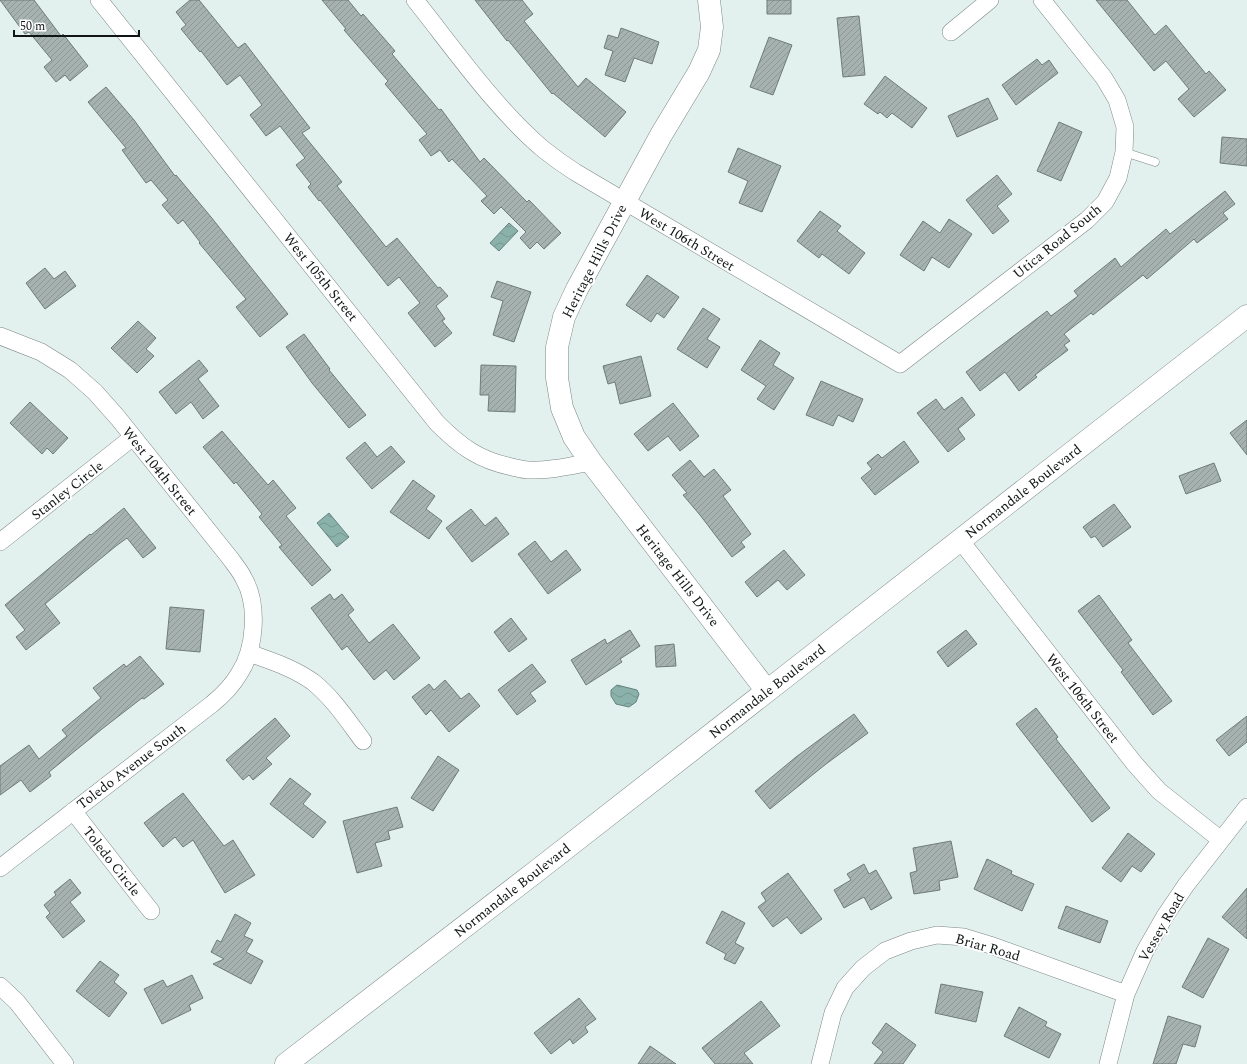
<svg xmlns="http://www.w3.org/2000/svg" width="1247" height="1064" font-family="Spectral,serif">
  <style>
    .water { fill: url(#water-waves); stroke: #66827e }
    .building { fill: url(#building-hatch); stroke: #6f7b79 }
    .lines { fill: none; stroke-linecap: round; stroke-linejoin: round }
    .lane-casing { stroke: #7c8886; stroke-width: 9 }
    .street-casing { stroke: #7c8886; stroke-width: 18 }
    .secondary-casing { stroke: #7c8886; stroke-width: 23 }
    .lane { stroke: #fff; stroke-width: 8 }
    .street { stroke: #fff; stroke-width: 17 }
    .secondary { stroke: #fff; stroke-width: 22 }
    .labels { text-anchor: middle; stroke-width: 4; stroke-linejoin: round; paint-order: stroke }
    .street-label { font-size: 14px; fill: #101414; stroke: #fff }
  </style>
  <defs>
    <pattern id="water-waves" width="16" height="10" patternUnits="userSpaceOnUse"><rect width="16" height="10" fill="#8bb1ab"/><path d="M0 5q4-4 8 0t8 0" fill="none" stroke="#779792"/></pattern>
    <pattern id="building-hatch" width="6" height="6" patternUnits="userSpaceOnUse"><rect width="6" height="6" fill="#a5b2b0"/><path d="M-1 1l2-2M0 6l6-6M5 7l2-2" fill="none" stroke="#8d9896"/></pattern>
  </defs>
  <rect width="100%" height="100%" fill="#e2f0ee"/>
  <path class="water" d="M 509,223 L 518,231 L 499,251 L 490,243 Z
    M 329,513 L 349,537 L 337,547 L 317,523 Z
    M 617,685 L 637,690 L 639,694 L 636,702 L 629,707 L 616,704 L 611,696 L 611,690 Z"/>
  <path class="building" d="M 0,0 L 34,0 L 61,36 L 63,34 L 88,66 L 70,81 L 65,75 L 56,82 L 44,67 L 52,60 L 29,32 L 25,34 Z
    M 190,0 L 199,0 L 238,48 L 245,43 L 310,128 L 302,133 L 342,182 L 337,186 L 386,247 L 397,238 L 438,288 L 440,287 L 448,296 L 436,306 L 445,319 L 442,321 L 452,333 L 435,347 L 408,313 L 420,303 L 399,277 L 388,286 L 320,200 L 319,201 L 308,187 L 311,184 L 296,165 L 305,158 L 280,126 L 266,136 L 250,115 L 262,105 L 240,75 L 227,85 L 201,51 L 200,52 L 181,29 L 186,25 L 176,12 Z
    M 322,0 L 348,0 L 361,16 L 363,14 L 395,51 L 392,54 L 439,110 L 441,109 L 480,162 L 484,158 L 527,202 L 529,200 L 561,233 L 544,249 L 537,242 L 530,249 L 520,238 L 526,232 L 501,207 L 494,214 L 481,201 L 487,196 L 452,159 L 449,162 L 440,150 L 431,156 L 419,140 L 427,134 L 385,84 L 388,81 L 344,30 L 346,29 Z
    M 475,0 L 522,0 L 533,14 L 524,21 L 578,87 L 586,78 L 626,112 L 605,137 L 553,93 L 552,94 L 508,40 L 507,41 Z
    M 767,0 L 791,0 L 791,14 L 767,14 Z
    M 1096,0 L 1127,0 L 1155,35 L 1166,25 L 1206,74 L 1209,71 L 1226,90 L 1194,117 L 1178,99 L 1189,89 L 1166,61 L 1154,71 Z
    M 859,16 L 865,75 L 843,77 L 837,18 Z
    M 621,28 L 659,42 L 652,64 L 634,58 L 625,82 L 605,75 L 613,51 L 604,48 L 608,35 L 618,38 Z
    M 769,37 L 792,45 L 773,95 L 750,87 Z
    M 1037,59 L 1042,65 L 1049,60 L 1058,73 L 1016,105 L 1002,85 Z
    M 885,76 L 927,108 L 912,128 L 892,113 L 887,118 L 880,112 L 878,114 L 864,104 Z
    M 106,87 L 134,120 L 175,176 L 176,175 L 211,217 L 288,314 L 260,337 L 236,307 L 246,299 L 199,243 L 200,242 L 183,220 L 178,224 L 162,205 L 168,200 L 151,180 L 146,183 L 122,150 L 126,148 L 88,102 Z
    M 988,98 L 998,119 L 957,137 L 948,116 Z
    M 1059,122 L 1082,132 L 1061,181 L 1037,171 Z
    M 1222,137 L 1247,139 L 1247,166 L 1220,163 Z
    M 738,148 L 781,166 L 762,212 L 739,203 L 748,181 L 728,172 Z
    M 997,175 L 1012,194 L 997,206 L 1009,221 L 993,234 L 966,200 Z
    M 1225,191 L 1235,204 L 1223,213 L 1228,219 L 1197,243 L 1194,239 L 1147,279 L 1143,275 L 1093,315 L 1091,313 L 1064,334 L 1070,341 L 1064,345 L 1068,350 L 1035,375 L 1037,377 L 1019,391 L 1005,372 L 980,391 L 966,372 L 1047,311 L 1051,316 L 1078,296 L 1074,291 L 1115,258 L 1121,267 L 1166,229 L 1170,234 Z
    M 820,211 L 841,226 L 837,231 L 865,253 L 849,274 L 822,254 L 819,258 L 797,241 Z
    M 949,219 L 972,234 L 949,268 L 932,257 L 924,271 L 900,255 L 923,221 L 940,233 Z
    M 45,268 L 54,279 L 65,271 L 76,286 L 45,309 L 26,283 Z
    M 647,275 L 679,297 L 664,318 L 657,313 L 651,322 L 626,305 Z
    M 497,281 L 531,292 L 514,342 L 493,335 L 503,301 L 491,297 Z
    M 703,308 L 720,319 L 707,339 L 720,347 L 707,368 L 677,349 Z
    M 138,321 L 156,338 L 146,349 L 154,356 L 137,373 L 111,348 Z
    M 304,334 L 330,369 L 329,370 L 366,415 L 349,428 L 312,383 L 286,347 Z
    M 760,340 L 780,353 L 773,365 L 794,378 L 774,410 L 757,399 L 766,386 L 741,370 Z
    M 641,356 L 651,396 L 620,404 L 615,382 L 608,384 L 603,366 Z
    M 199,360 L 208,371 L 198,379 L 219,406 L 203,419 L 191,402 L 176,414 L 159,392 Z
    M 481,365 L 516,366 L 515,412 L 488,411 L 489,395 L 480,395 Z
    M 821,381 L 863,399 L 853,422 L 838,415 L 833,426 L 806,415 Z
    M 962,397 L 975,415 L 958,429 L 965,439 L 948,452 L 917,413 L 936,399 L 944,410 Z
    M 30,402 L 68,438 L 53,454 L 47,448 L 42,454 L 10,423 Z
    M 673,403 L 699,436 L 680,451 L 668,436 L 648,451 L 634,434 Z
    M 1247,420 L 1247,455 L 1230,433 Z
    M 222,431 L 268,485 L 273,480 L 296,508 L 286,516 L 331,570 L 312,586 L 279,547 L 282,545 L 259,517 L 262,514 L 236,482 L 234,484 L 203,447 Z
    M 904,441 L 919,462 L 875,495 L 861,478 L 872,469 L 867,463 L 878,454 L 882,458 Z
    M 365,442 L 377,457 L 391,446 L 405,462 L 372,489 L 346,458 Z
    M 690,460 L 704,477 L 714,469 L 731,490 L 723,496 L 751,534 L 741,542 L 745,547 L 732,557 L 700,515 L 683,495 L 687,493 L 672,475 Z
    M 1214,463 L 1221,481 L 1186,494 L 1179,476 Z
    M 413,480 L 435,496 L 426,509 L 442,521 L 429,539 L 390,512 Z
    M 1114,504 L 1131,527 L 1103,547 L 1095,536 L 1091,538 L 1083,527 Z
    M 124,508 L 156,548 L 143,558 L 127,538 L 116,546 L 45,604 L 60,623 L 26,650 L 16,637 L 25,630 L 5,605 L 90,534 L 91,535 Z
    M 471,509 L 485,526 L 496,517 L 509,534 L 472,562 L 446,528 Z
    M 535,541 L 551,562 L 566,550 L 581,570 L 548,594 L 518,554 Z
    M 784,550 L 805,575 L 787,590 L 778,580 L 757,597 L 745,582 Z
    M 330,594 L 334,600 L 342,594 L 354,610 L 348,615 L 369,643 L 393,624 L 420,658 L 394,680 L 386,670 L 374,680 L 347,646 L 342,650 L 311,608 Z
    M 1099,595 L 1132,640 L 1128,643 L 1172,701 L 1153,715 L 1121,672 L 1123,670 L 1078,611 Z
    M 170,607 L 204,610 L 200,652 L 166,649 Z
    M 511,618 L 527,639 L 509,652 L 494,632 Z
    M 630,630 L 640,646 L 620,659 L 622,662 L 586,685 L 571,660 L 605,639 L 607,644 Z
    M 966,630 L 977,644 L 948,667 L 937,652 Z
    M 674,644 L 676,666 L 656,667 L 655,646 Z
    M 140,656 L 164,684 L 144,699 L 142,698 L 102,729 L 49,772 L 51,776 L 30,792 L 21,780 L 0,795 L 0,766 L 29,745 L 39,759 L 67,736 L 62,730 L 101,698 L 93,688 L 124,664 L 126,667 Z
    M 532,664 L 546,682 L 530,693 L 536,701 L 517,715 L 498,690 Z
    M 445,680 L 461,699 L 469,693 L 480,706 L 449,732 L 431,710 L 426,715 L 412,697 L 429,684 L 434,690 Z
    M 1036,708 L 1058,737 L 1056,739 L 1110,808 L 1092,822 L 1016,724 Z
    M 854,714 L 868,733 L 826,764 L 770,809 L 755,791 L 796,757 Z
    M 1247,716 L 1247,742 L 1229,756 L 1216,740 Z
    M 275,718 L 290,736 L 266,758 L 272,764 L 253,780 L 249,775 L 243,780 L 226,760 Z
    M 438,756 L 459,770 L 433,811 L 411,798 Z
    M 290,778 L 311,794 L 303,804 L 326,822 L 313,838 L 270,804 Z
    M 183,793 L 224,846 L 233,840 L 255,875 L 225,893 L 193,840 L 183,847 L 175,837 L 163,847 L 144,823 Z
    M 397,807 L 403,827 L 388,831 L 390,839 L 375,843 L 382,866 L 357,873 L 343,821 Z
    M 1128,833 L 1155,854 L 1141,872 L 1132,866 L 1121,882 L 1102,868 Z
    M 951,841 L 958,877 L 939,881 L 940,890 L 914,894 L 910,873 L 917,871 L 913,848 Z
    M 987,859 L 1012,871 L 1011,874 L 1034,884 L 1022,911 L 974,889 Z
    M 864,864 L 869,874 L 876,870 L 892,898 L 871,910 L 864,897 L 844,908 L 834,890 L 851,880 L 847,874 Z
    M 788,873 L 822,919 L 801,934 L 787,917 L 773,927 L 758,907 L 766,901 L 761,893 Z
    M 70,879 L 81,893 L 70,902 L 85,921 L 63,938 L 46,917 L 50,913 L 44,905 L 56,895 L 54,892 Z
    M 1247,888 L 1247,939 L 1222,917 Z
    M 1066,906 L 1108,921 L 1100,943 L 1058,928 Z
    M 722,911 L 745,923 L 735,943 L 744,948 L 735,964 L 724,959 L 726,954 L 706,943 Z
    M 235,914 L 251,923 L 244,936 L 253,940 L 246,952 L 263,961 L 251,984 L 213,964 L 224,959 L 211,952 L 217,940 L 221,942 Z
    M 1208,938 L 1229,949 L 1203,998 L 1182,987 Z
    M 100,961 L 119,975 L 114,982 L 127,993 L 109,1017 L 76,991 Z
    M 192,975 L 203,998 L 189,1005 L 191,1010 L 162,1024 L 144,989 L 163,980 L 167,987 Z
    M 941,984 L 983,992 L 976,1022 L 935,1013 Z
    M 579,998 L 596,1019 L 585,1027 L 588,1032 L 573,1044 L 570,1039 L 551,1054 L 534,1033 Z
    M 761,1001 L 780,1026 L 744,1053 L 753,1064 L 715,1064 L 702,1048 Z
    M 1019,1007 L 1047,1022 L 1045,1026 L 1061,1034 L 1049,1058 L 1004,1036 Z
    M 1168,1016 L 1201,1026 L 1195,1047 L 1183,1044 L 1176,1064 L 1153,1064 Z
    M 886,1023 L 916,1045 L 903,1064 L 874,1064 L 883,1052 L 872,1043 Z
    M 650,1046 L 676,1064 L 638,1064 Z"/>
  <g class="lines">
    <g class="lane-casing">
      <path id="lane" d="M 1124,152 L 1155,162"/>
    </g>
    <g class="street-casing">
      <path id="street" d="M 99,0 L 437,423 C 461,447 479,460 512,467 C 517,468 523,470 528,470 C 549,471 570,466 591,462
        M 415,0 C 454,49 495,108 543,149 C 553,157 564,165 575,172 L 900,364 L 1087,220 L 1105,202 L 1118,178 L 1124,152 L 1125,127 L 1117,100 L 1104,78 L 1042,0
        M 951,32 L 990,0
        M 0,336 L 41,352 L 70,370 L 95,392 L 118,418 L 230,558 C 235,565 241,572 244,579 C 259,605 255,650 239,674 C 232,686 223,695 212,704 L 0,868
        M 960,540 L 1134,763 L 1159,791 L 1221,840
        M 0,542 L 133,437
        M 249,653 C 271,661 294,668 313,682 C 333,698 348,721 363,741
        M 73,811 L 151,911
        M 0,986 L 17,1002 L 65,1064
        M 820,1064 L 833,1013 L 845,988 L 863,968 L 885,951 L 911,941 L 937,935 L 964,937 L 990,945 L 1126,994
        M 1108,1064 L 1126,994 L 1145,951 L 1165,916 L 1186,885 L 1247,807"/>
    </g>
    <g class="secondary-casing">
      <path id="secondary" d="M 709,0 L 712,27 L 709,50 L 699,72 L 661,135 L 577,289 L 564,317 L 557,347 L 557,378 L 562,408 L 574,437 L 591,462 L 767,691
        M 286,1064 L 538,870 L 1247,316"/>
    </g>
    <use href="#lane" class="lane"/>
    <use href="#street" class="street"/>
    <use href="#secondary" class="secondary"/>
  </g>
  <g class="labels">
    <g class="street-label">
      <text transform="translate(687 239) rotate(31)" y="5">West 106th Street</text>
      <text transform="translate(1057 241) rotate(-39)" y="5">Utica Road South</text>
      <text transform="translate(594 261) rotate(-63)" y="5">Heritage Hills Drive</text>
      <text transform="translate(321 277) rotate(51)" y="5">West 105th Street</text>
      <text transform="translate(160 471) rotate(51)" y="5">West 104th Street</text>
      <text transform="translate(67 490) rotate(-38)" y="5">Stanley Circle</text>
      <text transform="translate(1023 491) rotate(-38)" y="5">Normandale Boulevard</text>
      <text transform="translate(678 575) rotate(52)" y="5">Heritage Hills Drive</text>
      <text transform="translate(767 691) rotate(-38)" y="5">Normandale Boulevard</text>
      <text transform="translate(1083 698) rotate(52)" y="5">West 106th Street</text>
      <text transform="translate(131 766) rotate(-37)" y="5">Toledo Avenue South</text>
      <text transform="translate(112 861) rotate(52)" y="5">Toledo Circle</text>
      <text transform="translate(512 890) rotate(-38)" y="5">Normandale Boulevard</text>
      <text transform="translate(1161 927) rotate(-60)" y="5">Vessey Road</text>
      <text transform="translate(988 947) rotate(16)" y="5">Briar Road</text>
    </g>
  </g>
  <path d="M14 30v6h125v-6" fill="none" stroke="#101414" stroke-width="2"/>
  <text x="20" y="30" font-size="12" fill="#101414" stroke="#ffffff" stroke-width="3" paint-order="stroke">50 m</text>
</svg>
